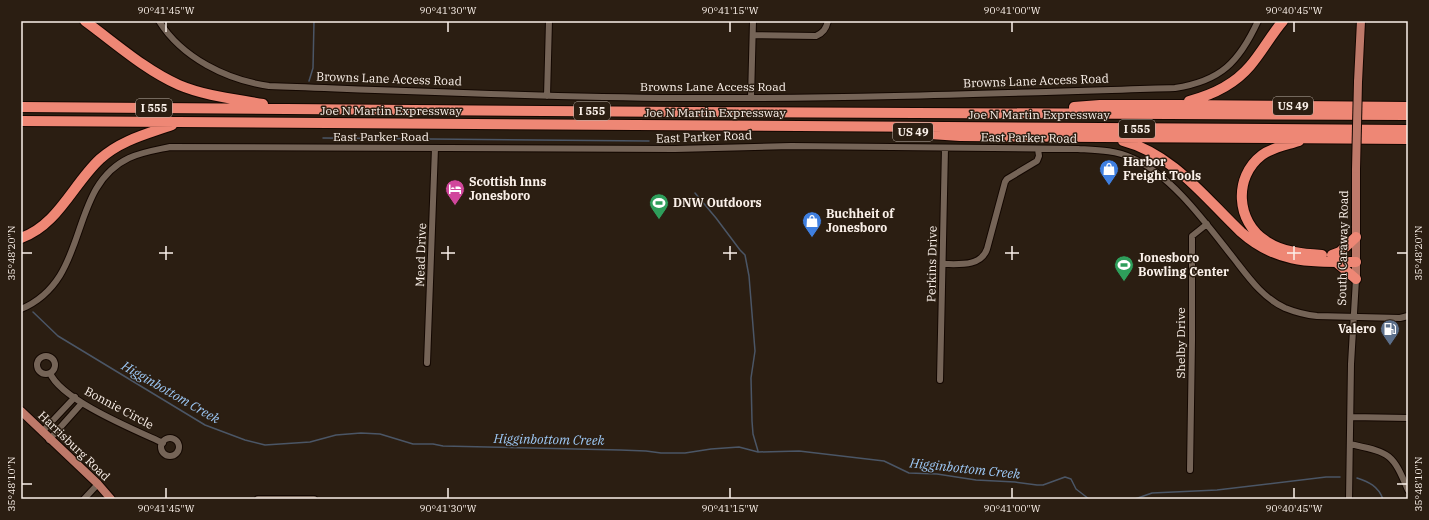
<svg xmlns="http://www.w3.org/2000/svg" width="1429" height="520" font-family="'IBM Plex Serif',serif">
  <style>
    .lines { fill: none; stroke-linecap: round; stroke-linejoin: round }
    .stream { stroke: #4b5666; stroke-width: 1.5 }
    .minor-casing { stroke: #130701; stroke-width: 8 }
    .major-casing { stroke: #130701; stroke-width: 10 }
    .highway-casing { stroke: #130701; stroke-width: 12 }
    .minor { stroke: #756457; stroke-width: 6 }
    .major { stroke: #be7969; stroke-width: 8 }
    .highway { stroke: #ee8775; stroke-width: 10 }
    .major-bridge-casing { stroke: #130701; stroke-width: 10; stroke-linecap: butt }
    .major-bridge { stroke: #be7969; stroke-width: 8 }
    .ticks { fill: none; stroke: #fbf1ea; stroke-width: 1.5 }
    .labels { text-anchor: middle; stroke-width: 3; stroke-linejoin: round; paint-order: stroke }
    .shield { fill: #2b1e12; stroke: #bdb2a9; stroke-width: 1 }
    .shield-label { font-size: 11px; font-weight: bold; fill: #fbf1ea }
    .street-label { font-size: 12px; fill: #fbf1ea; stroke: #2b1e12 }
    .poi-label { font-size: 12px; font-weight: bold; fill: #fbf1ea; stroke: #2b1e12; text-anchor: start }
    .water-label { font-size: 13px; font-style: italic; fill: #9ecaf8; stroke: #2b1e12 }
    .neatline { fill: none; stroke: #fbf1ea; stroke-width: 1.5 }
    .ticks-label { font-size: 10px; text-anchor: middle; fill: #fbf1ea }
  </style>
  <rect width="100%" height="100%" fill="#2b1e12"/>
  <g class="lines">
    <path class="stream" d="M 309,81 L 313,68 L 314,21
      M 323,138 L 649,141
      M 695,193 L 716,218 L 740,250 L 745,255 L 749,276 L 755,351 L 751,378 L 752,421 L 753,434 L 758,451
      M 33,312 L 58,336 L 205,425 L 245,440 L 265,445 L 310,442 L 336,435 L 361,433 L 380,434 L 413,444 L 433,444 L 443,446 L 620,450 L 646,451 L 661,453 L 685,453 L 711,449 L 739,447 L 758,452 L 799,451 L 884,461 L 909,473 L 937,474 L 976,480 L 1015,482 L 1037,485 L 1043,485 L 1065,477 L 1071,479 L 1076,489 L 1089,499
      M 1357,478 C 1369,482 1378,486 1383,499
      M 1135,499 L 1152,493 L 1217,490 L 1326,477 L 1340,477"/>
    <g class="minor-casing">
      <path id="minor" d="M 159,21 C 182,58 227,80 269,86 C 405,91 542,97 678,98 C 844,99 1009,93 1175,88 C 1221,81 1239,62 1258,21
        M 753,35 L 816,36 C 823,33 826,29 828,21
        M 547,96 L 549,21
        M 751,98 L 753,21
        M 943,264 C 958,264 981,267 987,249 L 1005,182 L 1007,179 L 1037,161 L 1039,156 L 1038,149
        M 21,309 C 92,279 66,188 129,158 C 142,152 156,150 170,147 L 675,149 L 791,146 L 1078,149 C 1096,150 1115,150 1132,158 C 1172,175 1208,226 1235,260 C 1249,278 1263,298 1285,308 C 1295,312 1306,315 1317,316 L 1400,318 L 1408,316
        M37 365a9 9 0 1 1 18 0a9 9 0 1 1-18 0Z
        M 427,363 L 435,148
        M 50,373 C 61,400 135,430 163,443
        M 940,380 L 945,148
        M 1351,417 L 1408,418
        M 42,432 L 75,397
        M161 447a9 9 0 1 1 18 0a9 9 0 1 1-18 0Z
        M 49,440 L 82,403
        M 1350,444 C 1390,453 1392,452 1408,490
        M 1190,470 L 1192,340 L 1192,236 L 1207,224
        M 84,499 L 98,484
        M 258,499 L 314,499
        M 1349,499 L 1351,364 L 1356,279"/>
    </g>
    <g class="major-casing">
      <path id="major" d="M 1358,82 L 1361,21
        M 1356,279 L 1356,169
        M 21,411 L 98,484 L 111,499"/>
    </g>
    <g class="highway-casing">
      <path id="highway" d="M 85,21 C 115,43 145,70 179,85 C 205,96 235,99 263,104
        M 1189,101 C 1212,95 1234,85 1250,66 C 1262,52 1271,35 1283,21
        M 21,107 L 687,112 L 1408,115
        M 1074,107 L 1100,105 L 1178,105 L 1408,107
        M 21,121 L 1408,130
        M 916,133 L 960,136 L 1408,139
        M 1123,141 C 1173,154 1205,198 1241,232 C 1277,264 1311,262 1356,262
        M 1299,141 C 1287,145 1273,147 1262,155 C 1233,177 1236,222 1266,241 C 1282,252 1303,254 1322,255
        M 21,238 C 58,225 73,184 100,159 C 121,140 147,134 172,125
        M 1332,255 L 1340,252 L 1356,237
        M 1336,262 L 1356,279"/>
    </g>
    <use href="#minor" class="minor"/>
    <use href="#major" class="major"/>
    <use href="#highway" class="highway"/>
    <g class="major-bridge-casing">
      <path id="major-bridge" d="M 1356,169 L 1358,82"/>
    </g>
    <use href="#major-bridge" class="major-bridge"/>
  </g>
  <path class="ticks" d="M 166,22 L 166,32M 448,22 L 448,32M 730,22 L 730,32M 1012,22 L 1012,32M 1294,22 L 1294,32M 166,246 L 166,260M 448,246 L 448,260M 730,246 L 730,260M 1012,246 L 1012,260M 1294,246 L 1294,260M 22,253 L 32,253M 159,253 L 173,253M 441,253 L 455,253M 723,253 L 737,253M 1005,253 L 1019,253M 1287,253 L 1301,253M 1397,253 L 1407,253M 22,484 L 32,484M 1397,484 L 1407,484M 166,488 L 166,498M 448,488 L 448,498M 730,488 L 730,498M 1012,488 L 1012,498M 1294,488 L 1294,498"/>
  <defs>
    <g id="shop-pin" transform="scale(1)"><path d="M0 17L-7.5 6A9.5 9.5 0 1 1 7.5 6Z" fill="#3f7fe0" stroke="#2b1e12"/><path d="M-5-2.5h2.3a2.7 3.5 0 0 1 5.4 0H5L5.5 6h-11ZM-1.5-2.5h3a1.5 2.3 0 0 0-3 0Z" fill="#fff"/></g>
    <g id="hotel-pin" transform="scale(1)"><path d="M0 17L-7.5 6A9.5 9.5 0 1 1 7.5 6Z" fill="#d1479c" stroke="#2b1e12"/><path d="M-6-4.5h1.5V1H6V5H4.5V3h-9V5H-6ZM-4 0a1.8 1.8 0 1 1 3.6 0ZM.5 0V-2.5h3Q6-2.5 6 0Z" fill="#fff"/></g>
    <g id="stadium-pin" transform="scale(1)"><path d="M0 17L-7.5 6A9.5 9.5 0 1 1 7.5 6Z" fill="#2e9e5b" stroke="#2b1e12"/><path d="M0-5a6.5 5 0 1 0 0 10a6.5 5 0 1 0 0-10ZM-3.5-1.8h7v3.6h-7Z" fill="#fff"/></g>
    <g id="fuel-pin" transform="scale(1)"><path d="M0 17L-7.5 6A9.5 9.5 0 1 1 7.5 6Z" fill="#5c6f8a" stroke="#2b1e12"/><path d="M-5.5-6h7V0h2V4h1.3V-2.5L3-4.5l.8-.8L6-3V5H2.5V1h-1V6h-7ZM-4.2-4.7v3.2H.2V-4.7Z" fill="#fff"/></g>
  </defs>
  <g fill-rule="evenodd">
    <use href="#shop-pin" x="1109" y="169"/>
    <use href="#hotel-pin" x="455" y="189"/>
    <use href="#stadium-pin" x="659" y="203"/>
    <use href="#shop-pin" x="812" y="221"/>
    <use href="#stadium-pin" x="1124" y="265"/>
    <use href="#fuel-pin" x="1390" y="329"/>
  </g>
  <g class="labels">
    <g class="shield">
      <rect x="1273" y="97" width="40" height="18" rx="3"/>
      <rect x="136" y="99" width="36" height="18" rx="3"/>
      <rect x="574" y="102" width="36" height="18" rx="3"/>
      <rect x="1119" y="120" width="36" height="18" rx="3"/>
      <rect x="893" y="123" width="40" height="18" rx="3"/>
    </g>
    <g class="shield-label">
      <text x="1293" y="110">US 49</text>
      <text x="154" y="112">I 555</text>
      <text x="592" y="115">I 555</text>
      <text x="1137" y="133">I 555</text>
      <text x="913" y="136">US 49</text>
    </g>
    <g class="street-label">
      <text transform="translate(389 79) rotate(2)" y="4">Browns Lane Access Road</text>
      <text transform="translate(1036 81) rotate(-2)" y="4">Browns Lane Access Road</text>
      <text x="713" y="91">Browns Lane Access Road</text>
      <text x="391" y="115">Joe N Martin Expressway</text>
      <text x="715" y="117">Joe N Martin Expressway</text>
      <text x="1039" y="119">Joe N Martin Expressway</text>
      <text x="381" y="141">East Parker Road</text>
      <text transform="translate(704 137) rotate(-2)" y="4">East Parker Road</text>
      <text transform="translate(1029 138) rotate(1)" y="4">East Parker Road</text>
      <text transform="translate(1343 248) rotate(-89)" y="4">South Caraway Road</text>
      <text transform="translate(421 255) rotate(-88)" y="4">Mead Drive</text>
      <text transform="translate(932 264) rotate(-89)" y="4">Perkins Drive</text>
      <text transform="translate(1181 343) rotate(-90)" y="4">Shelby Drive</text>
      <text transform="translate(119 408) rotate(28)" y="4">Bonnie Circle</text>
      <text transform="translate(74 446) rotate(44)" y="4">Harrisburg Road</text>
    </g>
    <g class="poi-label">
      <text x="1123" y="166">Harbor<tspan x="1123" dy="14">Freight Tools</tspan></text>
      <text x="469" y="186">Scottish Inns<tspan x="469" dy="14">Jonesboro</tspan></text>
      <text x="673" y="207">DNW Outdoors</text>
      <text x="826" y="218">Buchheit of<tspan x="826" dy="14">Jonesboro</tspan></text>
      <text x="1138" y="262">Jonesboro<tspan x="1138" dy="14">Bowling Center</tspan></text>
      <text x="1376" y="333" text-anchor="end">Valero</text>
    </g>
    <g class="water-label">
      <text transform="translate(171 392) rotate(30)" y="5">Higginbottom Creek</text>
      <text transform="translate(549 439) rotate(1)" y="5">Higginbottom Creek</text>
      <text transform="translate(965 468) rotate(6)" y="5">Higginbottom Creek</text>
    </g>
  </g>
  <rect width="1429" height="520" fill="none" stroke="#2b1e12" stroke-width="44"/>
  <rect x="22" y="22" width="1385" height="476" class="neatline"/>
  <g class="ticks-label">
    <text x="166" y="14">90°41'45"W</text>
    <text x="448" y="14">90°41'30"W</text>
    <text x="730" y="14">90°41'15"W</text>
    <text x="1012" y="14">90°41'00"W</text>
    <text x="1294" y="14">90°40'45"W</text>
    <text transform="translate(11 253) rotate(-90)" y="4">35°48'20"N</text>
    <text transform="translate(1418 253) rotate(-90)" y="4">35°48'20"N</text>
    <text transform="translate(11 484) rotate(-90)" y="4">35°48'10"N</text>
    <text transform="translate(1418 484) rotate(-90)" y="4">35°48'10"N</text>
    <text x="166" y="512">90°41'45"W</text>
    <text x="448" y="512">90°41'30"W</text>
    <text x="730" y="512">90°41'15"W</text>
    <text x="1012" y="512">90°41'00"W</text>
    <text x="1294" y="512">90°40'45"W</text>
  </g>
</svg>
